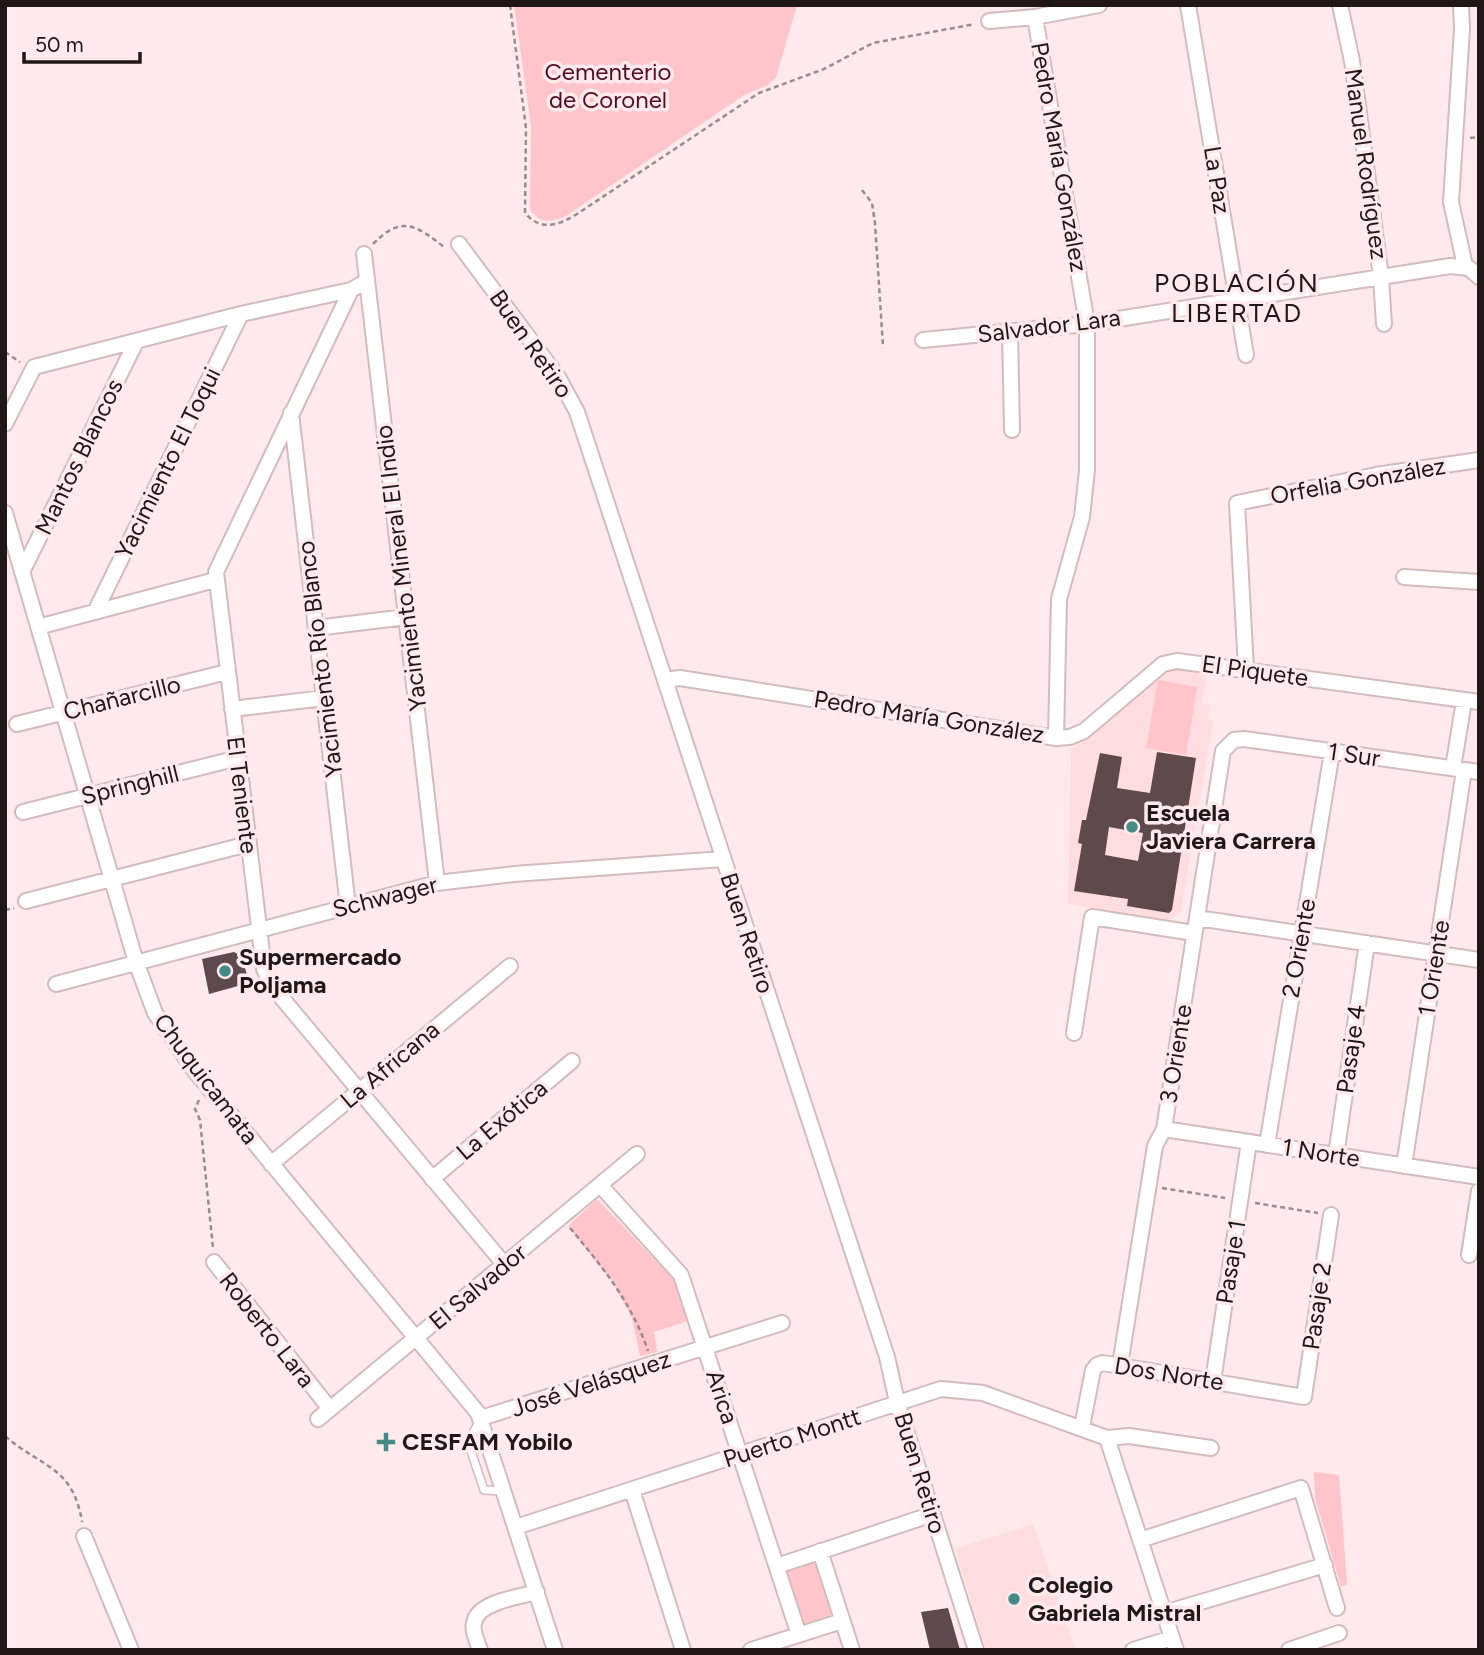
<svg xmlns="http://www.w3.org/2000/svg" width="1484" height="1655" font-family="Figtree,sans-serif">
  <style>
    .built { fill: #fedcdf }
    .green { fill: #ffc5cb }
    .building { fill: #5e4a4c; fill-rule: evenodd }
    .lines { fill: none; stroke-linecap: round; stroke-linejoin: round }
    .service-casing { stroke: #d3bcbe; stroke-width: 10 }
    .minor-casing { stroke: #d3bcbe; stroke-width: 18 }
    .path { stroke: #9a8b8d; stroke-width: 2.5; stroke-dasharray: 5 3.5; stroke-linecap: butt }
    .service { stroke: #fff; stroke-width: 7 }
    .minor { stroke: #fff; stroke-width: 14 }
    .poi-dot { fill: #448b88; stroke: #feeaec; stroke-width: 2.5 }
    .labels { text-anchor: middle; stroke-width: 7; stroke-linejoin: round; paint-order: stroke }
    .park-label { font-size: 24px; fill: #560b20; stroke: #feeaec }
    .street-label { font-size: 24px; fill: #1f1718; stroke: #feeaec }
    .poi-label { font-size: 24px; font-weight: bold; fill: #1f1718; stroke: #feeaec; text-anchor: start }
    .neighbourhood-label { font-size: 26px; letter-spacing: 2px; fill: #1f1718; stroke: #feeaec }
  </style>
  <rect width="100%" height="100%" fill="#feeaec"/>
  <path class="built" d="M 1171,667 L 1208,670 L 1201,704 L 1210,705 L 1208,719 L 1213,721 L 1181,911 L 1169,920 L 1068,904 L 1071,750 L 1163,670 Z
    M 1033,1524 L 1075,1650 L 986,1650 L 955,1549 Z"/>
  <path class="green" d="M 514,5 L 797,5 L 776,77 L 768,85 L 744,95 L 566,216 C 550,222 542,225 530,210 L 531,126 Z
    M 1158,680 L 1197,687 L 1186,755 L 1146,748 Z
    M 597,1199 L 676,1282 L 688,1321 L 654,1332 L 657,1352 L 640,1356 L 632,1318 L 613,1283 L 568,1226 Z
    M 1314,1472 L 1339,1475 L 1347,1584 L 1341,1587 L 1315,1498 Z
    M 819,1560 L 836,1615 L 834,1619 L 804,1629 L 783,1572 L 785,1567 Z"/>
  <path class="building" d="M 1157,752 L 1196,758 L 1172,910 L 1169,913 L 1127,906 L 1128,899 L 1074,891 L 1082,844 L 1078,843 L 1082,820 L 1086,820 L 1100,753 L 1122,757 L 1117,788 L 1150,793 ZM 1109,827 L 1143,833 L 1138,861 L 1105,855 Z
    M 234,952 L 242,956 L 249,983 L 209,994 L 202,959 Z
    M 948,1608 L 960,1650 L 930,1650 L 921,1612 Z"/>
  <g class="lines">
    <g class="service-casing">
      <path id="service" d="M 479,1422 L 468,1442 L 484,1490 L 503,1491"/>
    </g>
    <g class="minor-casing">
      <path id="minor" d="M 1188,5 L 1246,355
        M 1340,5 L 1352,61 L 1381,277 L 1384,324
        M 1461,5 L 1462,29 L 1451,202 L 1465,266
        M 1035,17 L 1087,324 L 1087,470 L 1082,517 L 1059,599 L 1056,738
        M 989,21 L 1035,17 L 1099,5
        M 459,244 L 558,377 L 577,412 L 887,1357 L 897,1402 L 976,1650
        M 364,254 L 437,883
        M 367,281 L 351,290 L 216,572 L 264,969 L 271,985 L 504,1264
        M 1010,331 L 1012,430
        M 923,340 L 1087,324 L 1450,266 L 1469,268 L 1479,277
        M 291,413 L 348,907
        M 5,424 L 34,367 L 241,314 L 351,290
        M 5,513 L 136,962 L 155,1013 L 194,1070 L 478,1413 L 555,1650
        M 22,572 L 136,342
        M 1404,577 L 1479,582
        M 95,612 L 241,314
        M 38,627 L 215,580
        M 316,628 L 406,617
        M 1246,669 L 1237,503 L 1376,475 L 1479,460
        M 666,680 L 680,678 L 1056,738 L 1070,737 L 1084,731 L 1163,664 L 1177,661 L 1479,702
        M 232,709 L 324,698
        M 17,724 L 227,672
        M 1453,768 L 1464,701
        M 23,812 L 238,758
        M 26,901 L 248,844
        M 1197,918 L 1479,960
        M 56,984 L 437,883 L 514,874 L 723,859
        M 1074,1033 L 1092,917 L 1194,933
        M 1164,1129 L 1479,1177
        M 1267,1145 L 1332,752
        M 1336,1155 L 1367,943
        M 271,1164 L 510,966
        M 1404,1166 L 1464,770
        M 432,1179 L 572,1061
        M 600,1185 L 681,1275 L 799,1635
        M 1469,1255 L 1479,1191
        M 214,1262 L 330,1409
        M 1120,1365 L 1155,1146 L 1164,1129 L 1223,751 L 1234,740 L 1244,739 L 1479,772
        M 1213,1381 L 1249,1142
        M 481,1418 L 782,1323
        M 318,1419 L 637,1154
        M 1082,1427 L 1093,1370 L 1097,1365 L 1103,1363 L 1304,1397 L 1331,1215
        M 1107,1438 L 1176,1650
        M 1107,1438 L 1129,1436 L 1211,1448
        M 632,1490 L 683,1650
        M 516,1527 L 941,1389 L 983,1393 L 1107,1438
        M 84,1536 L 131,1650
        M 1140,1540 L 1301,1488 L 1337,1608
        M 820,1551 L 852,1650
        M 777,1566 L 933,1514
        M 1164,1613 L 1325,1565
        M 480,1650 C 477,1641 472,1631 474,1623 C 477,1602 519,1597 537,1592
        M 751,1650 L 842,1621
        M 1133,1650 L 1172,1638
        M 1289,1650 L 1339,1633"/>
    </g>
    <path class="path" d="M 510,5 L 526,128 L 525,213 C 541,232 559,225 577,214 L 759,93 L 824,69 L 873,43 L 975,24
      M 1470,138 L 1479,137
      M 862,190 L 872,203 L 875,223 L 883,346
      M 373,244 C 401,215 416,225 444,247
      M 5,352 L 20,362
      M 5,910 L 14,908
      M 199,1100 L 195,1109 L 200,1120 L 213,1248
      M 1162,1188 L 1225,1198
      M 1255,1203 L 1318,1213
      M 570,1228 C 602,1266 632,1303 648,1351
      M 5,1436 C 42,1468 73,1466 82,1522"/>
    <use href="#service" class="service"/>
    <use href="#minor" class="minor"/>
  </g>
  <g class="poi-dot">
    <circle cx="1132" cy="827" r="7"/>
    <circle cx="225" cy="971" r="7"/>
    <path d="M382.5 1431.5h7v7h7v7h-7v7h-7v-7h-7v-7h7z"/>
    <circle cx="1014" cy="1599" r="7"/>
  </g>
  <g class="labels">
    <g class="park-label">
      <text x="608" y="80">Cementerio<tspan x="608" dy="28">de Coronel</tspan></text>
    </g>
    <g class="street-label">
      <text transform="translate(1059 157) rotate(80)" y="8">Pedro María González</text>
      <text transform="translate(1366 164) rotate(82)" y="8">Manuel Rodríguez</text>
      <text transform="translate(1217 180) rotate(81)" y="8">La Paz</text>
      <text transform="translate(1049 326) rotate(-7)" y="8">Salvador Lara</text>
      <text transform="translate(531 344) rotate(55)" y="8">Buen Retiro</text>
      <text transform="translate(79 457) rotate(-64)" y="8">Mantos Blancos</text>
      <text transform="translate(168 463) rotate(-64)" y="8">Yacimiento El Toqui</text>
      <text transform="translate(1358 481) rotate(-10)" y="8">Orfelia González</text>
      <text transform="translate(401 568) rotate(-97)" y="8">Yacimiento Mineral El Indio</text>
      <text transform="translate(320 659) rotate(-97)" y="8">Yacimiento Río Blanco</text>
      <text transform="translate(1255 671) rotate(8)" y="8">El Piquete</text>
      <text transform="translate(122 698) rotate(-14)" y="8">Chañarcillo</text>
      <text transform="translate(929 717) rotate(9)" y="8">Pedro María González</text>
      <text transform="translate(1354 755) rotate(8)" y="8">1 Sur</text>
      <text transform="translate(130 785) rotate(-14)" y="8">Springhill</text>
      <text transform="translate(242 795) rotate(83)" y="8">El Teniente</text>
      <text transform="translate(385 897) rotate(-14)" y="8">Schwager</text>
      <text transform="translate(747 933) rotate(72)" y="8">Buen Retiro</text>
      <text transform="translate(1299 948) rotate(-80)" y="8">2 Oriente</text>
      <text transform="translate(1434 968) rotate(-81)" y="8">1 Oriente</text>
      <text transform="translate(1351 1049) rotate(-82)" y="8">Pasaje 4</text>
      <text transform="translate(1176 1054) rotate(-81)" y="8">3 Oriente</text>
      <text transform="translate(390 1065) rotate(-40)" y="8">La Africana</text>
      <text transform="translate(206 1079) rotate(53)" y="8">Chuquicamata</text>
      <text transform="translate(502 1120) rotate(-40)" y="8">La Exótica</text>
      <text transform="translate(1321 1153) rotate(9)" y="8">1 Norte</text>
      <text transform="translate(1231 1262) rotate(-81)" y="8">Pasaje 1</text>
      <text transform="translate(478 1287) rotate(-40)" y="8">El Salvador</text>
      <text transform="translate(1317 1306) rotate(-82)" y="8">Pasaje 2</text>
      <text transform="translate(267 1330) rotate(52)" y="8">Roberto Lara</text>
      <text transform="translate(1169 1374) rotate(9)" y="8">Dos Norte</text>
      <text transform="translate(591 1384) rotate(-18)" y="8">José Velásquez</text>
      <text transform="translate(722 1397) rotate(72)" y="8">Arica</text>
      <text transform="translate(792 1438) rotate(-18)" y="8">Puerto Montt</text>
      <text transform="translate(920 1473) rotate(73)" y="8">Buen Retiro</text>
    </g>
    <g class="poi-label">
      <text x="1146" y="821">Escuela<tspan x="1146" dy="28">Javiera Carrera</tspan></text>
      <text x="239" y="965">Supermercado<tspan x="239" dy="28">Poljama</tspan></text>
      <text x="402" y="1450">CESFAM Yobilo</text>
      <text x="1028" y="1593">Colegio<tspan x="1028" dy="28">Gabriela Mistral</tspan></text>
    </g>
    <g class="neighbourhood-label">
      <text x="1237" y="292">POBLACIÓN<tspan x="1237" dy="30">LIBERTAD</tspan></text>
    </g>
  </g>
  <rect width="1484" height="1655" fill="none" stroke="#1f1718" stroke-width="14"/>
  <path d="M24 52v10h116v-10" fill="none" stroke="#1f1718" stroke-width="3.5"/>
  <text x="35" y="52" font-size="21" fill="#1f1718" stroke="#feeaec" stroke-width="5" paint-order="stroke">50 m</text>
</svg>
